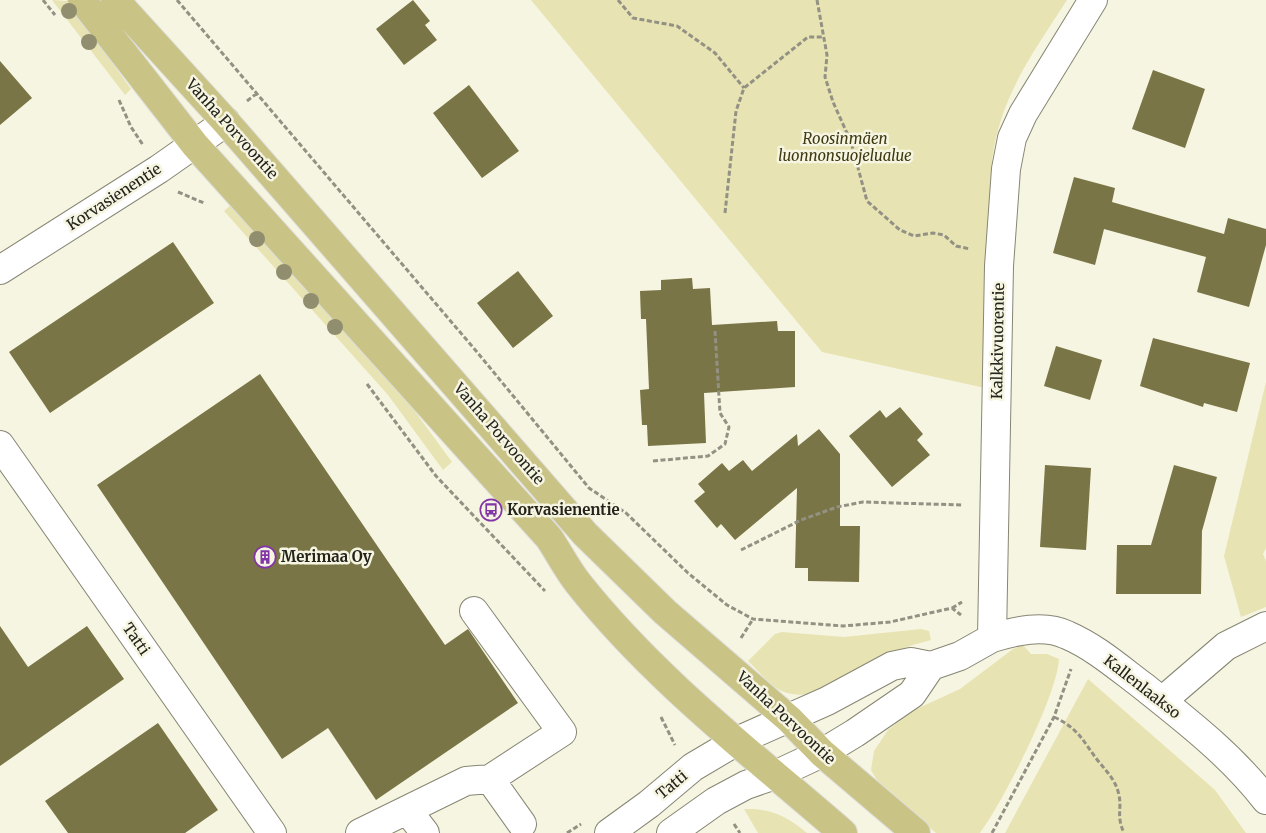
<svg xmlns="http://www.w3.org/2000/svg" width="1266" height="833" font-family="Merriweather,serif">
  <style>
    .green { fill: #e8e3b3 }
    .building { fill: #7a7546 }
    .lines { fill: none; stroke-linecap: round; stroke-linejoin: round }
    .minor-casing { stroke: #878674; stroke-width: 30 }
    .major-casing { stroke: #dcdcdb; stroke-width: 30 }
    .path { stroke: #929183; stroke-width: 3; stroke-dasharray: 5 2.5; stroke-linecap: butt }
    .minor { stroke: #fff; stroke-width: 28 }
    .major { stroke: #cac386; stroke-width: 28 }
    .tree { fill: #918e6f }
    .labels { text-anchor: middle; stroke-width: 5; stroke-linejoin: round; paint-order: stroke }
    .street-label { font-size: 15px; fill: #24231c; stroke: #f6f5e1 }
    .park-label { font-size: 15px; font-style: italic; fill: #3e3911; stroke: #f6f5e1 }
    .poi-label { font-size: 15px; font-weight: bold; fill: #24231c; stroke: #f6f5e1; text-anchor: start }
  </style>
  <rect width="100%" height="100%" fill="#f6f5e1"/>
  <path class="green" d="M 52,0 L 68,1 L 131,89 L 125,95 Z
    M 531,0 L 1067,0 C 1031,56 996,102 991,171 L 985,388 L 822,352 Z
    M 232,204 L 394,383 L 452,462 L 443,470 L 388,395 L 224,211 Z
    M 1266,382 L 1266,548 L 1263,554 L 1266,561 L 1266,607 L 1241,617 L 1224,556 Z
    M 921,629 L 929,631 L 931,640 C 886,651 852,673 811,694 C 776,698 771,683 748,661 L 775,634 L 782,632 L 844,637 Z
    M 1023,645 L 1031,654 L 1047,654 L 1059,659 C 1057,696 1003,802 980,833 L 936,833 L 878,782 L 871,770 L 874,751 L 888,730 L 910,712 L 960,689 L 1013,649 Z
    M 1088,679 L 1215,790 L 1246,833 L 1005,833 Z
    M 744,809 C 770,808 787,816 807,833 L 758,833 Z"/>
  <path class="building" d="M 413,0 L 430,21 L 425,25 L 437,40 L 404,65 L 376,29 Z
    M 0,61 L 32,98 L 0,125 Z
    M 1153,70 L 1205,89 L 1185,148 L 1132,129 Z
    M 469,85 L 519,151 L 482,178 L 433,113 Z
    M 1074,177 L 1115,188 L 1112,202 L 1224,234 L 1228,218 L 1266,229 L 1266,245 L 1249,307 L 1197,292 L 1206,257 L 1104,229 L 1095,265 L 1053,253 Z
    M 173,242 L 214,303 L 50,413 L 9,352 Z
    M 518,271 L 553,316 L 513,348 L 477,303 Z
    M 692,278 L 693,289 L 710,288 L 712,325 L 777,321 L 778,331 L 795,331 L 795,387 L 704,393 L 706,443 L 648,446 L 647,425 L 642,425 L 640,390 L 649,389 L 646,319 L 641,319 L 640,291 L 661,290 L 661,280 Z
    M 1153,338 L 1250,363 L 1237,412 L 1204,403 L 1203,407 L 1140,386 Z
    M 1056,346 L 1102,360 L 1090,400 L 1044,386 Z
    M 260,374 L 445,645 L 468,629 L 518,703 L 376,800 L 328,728 L 282,759 L 97,485 Z
    M 900,407 L 923,434 L 917,440 L 930,455 L 892,487 L 849,436 L 880,410 L 886,418 Z
    M 819,429 L 840,454 L 840,526 L 860,526 L 859,582 L 808,581 L 808,568 L 795,568 L 797,488 L 735,540 L 721,524 L 717,528 L 694,501 L 705,492 L 698,484 L 722,463 L 729,471 L 743,460 L 752,471 L 797,434 L 798,446 Z
    M 1045,465 L 1091,468 L 1086,550 L 1040,547 Z
    M 1174,465 L 1217,477 L 1202,531 L 1201,594 L 1116,594 L 1117,545 L 1151,545 Z
    M 0,626 L 28,667 L 87,626 L 124,679 L 0,766 Z
    M 158,723 L 218,810 L 185,833 L 68,833 L 45,801 Z"/>
  <g class="lines">
    <g class="minor-casing">
      <path id="minor" d="M 0,270 L 159,169 L 226,122
        M 0,445 L 272,833
        M 992,638 C 1015,631 1044,624 1067,635 C 1095,647 1119,668 1143,686 C 1187,721 1232,756 1266,800
        M 1162,701 L 1226,646 L 1266,626
        M 490,779 L 522,824
        M 408,811 L 425,833
        M 360,833 L 466,781 L 490,779 L 562,732 L 474,611
        M 609,833 L 649,804 L 693,767 L 737,741 L 827,701 L 892,666 L 911,662 L 931,666 L 960,656 L 992,638 L 999,266 L 1006,169 L 1012,138 L 1023,114 L 1093,0
        M 671,833 L 716,801 L 746,785 L 775,775 L 822,753 L 855,733 L 912,694 L 931,666"/>
    </g>
    <g class="major-casing">
      <path id="major" d="M 82,0 L 195,145 L 549,538 C 559,553 567,569 578,583 C 653,678 752,754 843,833
        M 115,0 L 226,122 L 585,534 L 665,612 L 789,719 L 822,753 L 916,833"/>
    </g>
    <path class="path" d="M 43,0 L 55,15
      M 177,0 L 477,352 L 589,488 L 626,513 L 688,573 L 727,605 L 753,619 L 843,626 L 890,622 L 952,608 L 961,615
      M 618,0 L 633,18 L 677,26 L 715,53 L 744,88
      M 817,0 L 827,55 L 825,77 L 833,102 L 851,142 L 867,201 L 900,230 L 914,236 L 933,233 L 944,235 L 956,246 L 970,249
      M 119,100 L 131,127 L 143,145
      M 247,101 L 256,94
      M 178,192 L 204,203
      M 725,213 L 736,111 L 744,88 L 808,37 L 823,37
      M 367,384 L 436,476 L 545,591
      M 653,461 L 708,456 L 725,444 L 729,427 L 720,413 L 715,331
      M 741,550 L 801,520 L 837,507 L 863,502 L 962,505
      M 952,608 L 962,602
      M 741,638 L 753,619
      M 661,717 L 675,745
      M 1054,717 C 1080,729 1083,742 1099,762 C 1108,773 1116,781 1119,795 C 1122,810 1116,815 1124,833
      M 734,824 L 740,833
      M 567,833 L 581,824
      M 992,833 L 1054,717 L 1071,669"/>
    <use href="#minor" class="minor"/>
    <use href="#major" class="major"/>
  </g>
  <g class="tree">
    <circle cx="69" cy="11" r="8"/>
    <circle cx="89" cy="42" r="8"/>
    <circle cx="257" cy="239" r="8"/>
    <circle cx="284" cy="272" r="8"/>
    <circle cx="311" cy="301" r="8"/>
    <circle cx="335" cy="327" r="8"/>
  </g>
  <defs>
    <g id="bus-ring" transform="scale(1.125)"><circle r="9.5" fill="#f6f5e1" stroke="#8135a7" stroke-width="1.5"/><path d="M-5-6H5V4H4V6H2V4H-2V6H-4V4H-5ZM-3.5-4V0h7V-4ZM-3.5 1.2v1.5H-2V1.2ZM2 1.2v1.5H3.5V1.2Z" fill="#8135a7"/></g>
    <g id="building-ring" transform="scale(1.125)"><circle r="9.5" fill="#f6f5e1" stroke="#8135a7" stroke-width="1.5"/><path d="M-4-6H4V6H1V3H-1V6H-4ZM-2.5-4.3h1.7v1.8h-1.7ZM.8-4.3h1.7v1.8H.8ZM-2.5-1h1.7V.8h-1.7ZM.8-1h1.7V.8H.8Z" fill="#8135a7"/></g>
  </defs>
  <g fill-rule="evenodd">
    <use href="#bus-ring" x="491" y="510"/>
    <use href="#building-ring" x="265" y="557"/>
  </g>
  <g class="labels">
    <g class="street-label">
      <text transform="translate(232 129) rotate(48)" y="5">Vanha Porvoontie</text>
      <text transform="translate(114 197) rotate(-33)" y="5">Korvasienentie</text>
      <text transform="translate(998 341) rotate(-89)" y="5">Kalkkivuorentie</text>
      <text transform="translate(499 434) rotate(49)" y="5">Vanha Porvoontie</text>
      <text transform="translate(136 639) rotate(55)" y="5">Tatti</text>
      <text transform="translate(1142 687) rotate(38)" y="5">Kallenlaakso</text>
      <text transform="translate(786 718) rotate(43)" y="5">Vanha Porvoontie</text>
      <text transform="translate(672 785) rotate(-40)" y="5">Tatti</text>
    </g>
    <g class="park-label">
      <text x="845" y="144">Roosinmäen<tspan x="845" dy="17">luonnonsuojelualue</tspan></text>
    </g>
    <g class="poi-label">
      <text x="507" y="515">Korvasienentie</text>
      <text x="281" y="562">Merimaa Oy</text>
    </g>
  </g>
</svg>
